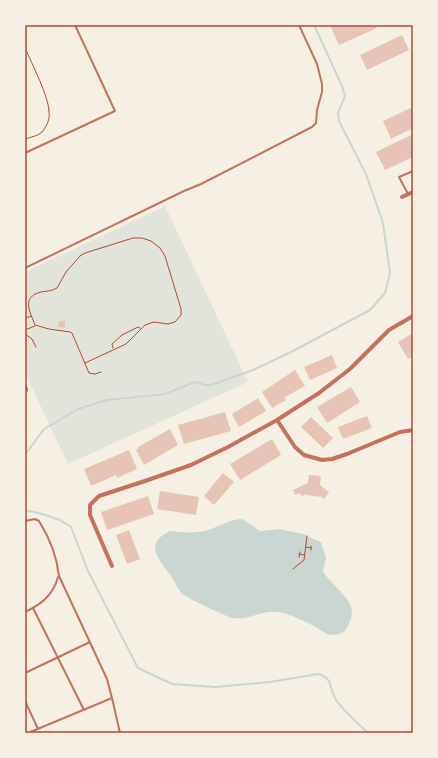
<svg xmlns="http://www.w3.org/2000/svg" width="438" height="758" font-family="'Fira Sans',sans-serif">
  <style>
    .green { fill: #e2e4dc }
    .water { fill: #c9d6d2 }
    .lines { fill: none; stroke-linecap: round; stroke-linejoin: round }
    .stream { stroke: #c9d6d2; stroke-width: 2 }
    .building { fill: #e6c5b7 }
    .path { stroke: #b5482f; stroke-width: 1 }
    .service { stroke: #c5725c; stroke-width: 2 }
    .minor { stroke: #c5725c; stroke-width: 4 }
    .neatline { fill: none; stroke: #b5482f; stroke-width: 1.5 }
  </style>
  <rect width="100%" height="100%" fill="#f6efe4"/>
  <path class="green" d="M 165,206 L 248,382 L 68,464 L 25,373 L 25,272 Z"/>
  <path class="water" d="M 242,519 L 260,531 L 279,529 L 303,534 L 321,542 L 326,557 L 323,571 C 336,593 366,602 344,632 C 341,633 336,635 332,635 C 324,634 320,629 314,626 C 303,621 294,616 283,613 C 263,608 250,621 232,618 C 226,616 186,598 183,594 C 178,590 175,582 171,576 C 159,559 143,544 170,531 C 182,532 196,534 208,530 C 220,526 229,520 242,519 Z"/>
  <g class="lines">
    <path class="stream" d="M 25,455 L 44,429 L 78,409 L 107,400 L 165,394 L 195,382 L 205,385 L 211,385 L 253,370 L 293,351 L 370,310 L 385,293 L 390,273 L 383,223 L 366,174 L 339,121 L 338,113 L 345,96 L 342,86 L 314,25
      M 25,510 L 42,514 L 60,520 L 71,527 L 88,571 L 138,668 L 172,684 L 215,687 L 270,682 L 318,674 C 333,678 329,687 335,698 C 339,707 360,725 368,733"/>
  </g>
  <path class="building" d="M 330,25 L 375,25 L 377,28 L 339,45 Z
    M 402,35 L 409,50 L 367,70 L 360,55 Z
    M 413,107 L 413,128 L 391,139 L 383,121 Z
    M 413,134 L 413,157 L 385,170 L 376,152 Z
    M 59,321 L 65,321 L 65,328 L 58,327 Z
    M 413,333 L 413,356 L 408,359 L 398,342 Z
    M 332,355 L 337,368 L 310,380 L 304,367 Z
    M 295,370 L 305,386 L 285,397 L 286,400 L 272,408 L 262,392 Z
    M 351,387 L 360,402 L 327,423 L 317,407 Z
    M 258,398 L 266,411 L 239,427 L 232,414 Z
    M 225,412 L 231,431 L 184,444 L 178,425 Z
    M 367,416 L 372,428 L 343,439 L 338,427 Z
    M 311,417 L 333,438 L 323,448 L 301,427 Z
    M 170,429 L 178,445 L 144,465 L 136,450 L 139,448 L 138,447 Z
    M 272,439 L 281,455 L 240,480 L 230,464 Z
    M 129,450 L 137,469 L 117,478 L 116,475 L 91,486 L 84,469 Z
    M 223,473 L 234,482 L 214,505 L 204,496 Z
    M 309,475 L 321,476 L 320,485 L 329,492 L 324,499 L 319,495 L 319,497 L 307,495 L 307,494 L 302,496 L 300,493 L 295,495 L 293,490 L 308,483 Z
    M 160,491 L 199,497 L 196,515 L 157,509 Z
    M 148,496 L 154,514 L 107,530 L 101,512 Z
    M 129,530 L 140,559 L 127,564 L 116,535 Z"/>
  <g class="lines">
    <path class="path" d="M 25,48 C 32,64 49,97 49,112 C 50,119 47,126 42,132 C 38,136 31,137 25,139
      M 26,318 L 31,316
      M 25,330 L 35,326
      M 25,334 L 32,339 L 36,347
      M 113,348 L 112,344 L 122,335 L 138,327 L 140,328
      M 85,363 L 126,344 L 145,325 L 154,322 L 168,324 L 175,322 L 181,315 L 181,309 L 165,256 L 160,248 L 151,241 L 142,238 L 133,238 L 85,253 L 80,256 L 66,272 L 57,288 C 52,291 47,291 41,292 C 21,297 30,312 35,325 L 49,329 L 70,332 L 72,333 L 89,373 L 95,374 L 101,372
      M 306,547 L 311,548
      M 311,550 L 311,546
      M 299,554 L 304,555
      M 299,557 L 300,552
      M 293,569 L 304,560 L 307,536"/>
    <path class="service" d="M 25,153 L 115,111 L 75,25
      M 408,194 L 399,177 L 413,171
      M 25,268 L 184,191 L 201,184 L 312,127 L 316,123 L 317,110 L 322,92 L 322,84 L 317,64 L 299,25
      M 25,521 L 35,519 L 39,521 C 49,537 57,557 59,576 L 107,679 L 112,698 L 120,733
      M 33,608 L 84,710
      M 25,612 C 42,604 53,595 58,577
      M 25,673 L 90,642
      M 25,701 L 38,729
      M 28,733 L 112,698"/>
    <path class="minor" d="M 402,197 L 413,192
      M 25,386 L 26,390
      M 277,420 L 295,447 L 304,455 L 322,460 L 332,459 L 347,454 L 400,432 L 413,430
      M 112,566 L 90,515 L 90,505 L 99,496 L 145,481 L 191,465 L 228,447 L 277,420 L 319,393 L 337,379 L 350,369 L 389,330 L 413,316"/>
  </g>
  <rect width="438" height="758" fill="none" stroke="#f6efe4" stroke-width="52"/>
  <rect x="26" y="26" width="386" height="706" class="neatline"/>
</svg>
